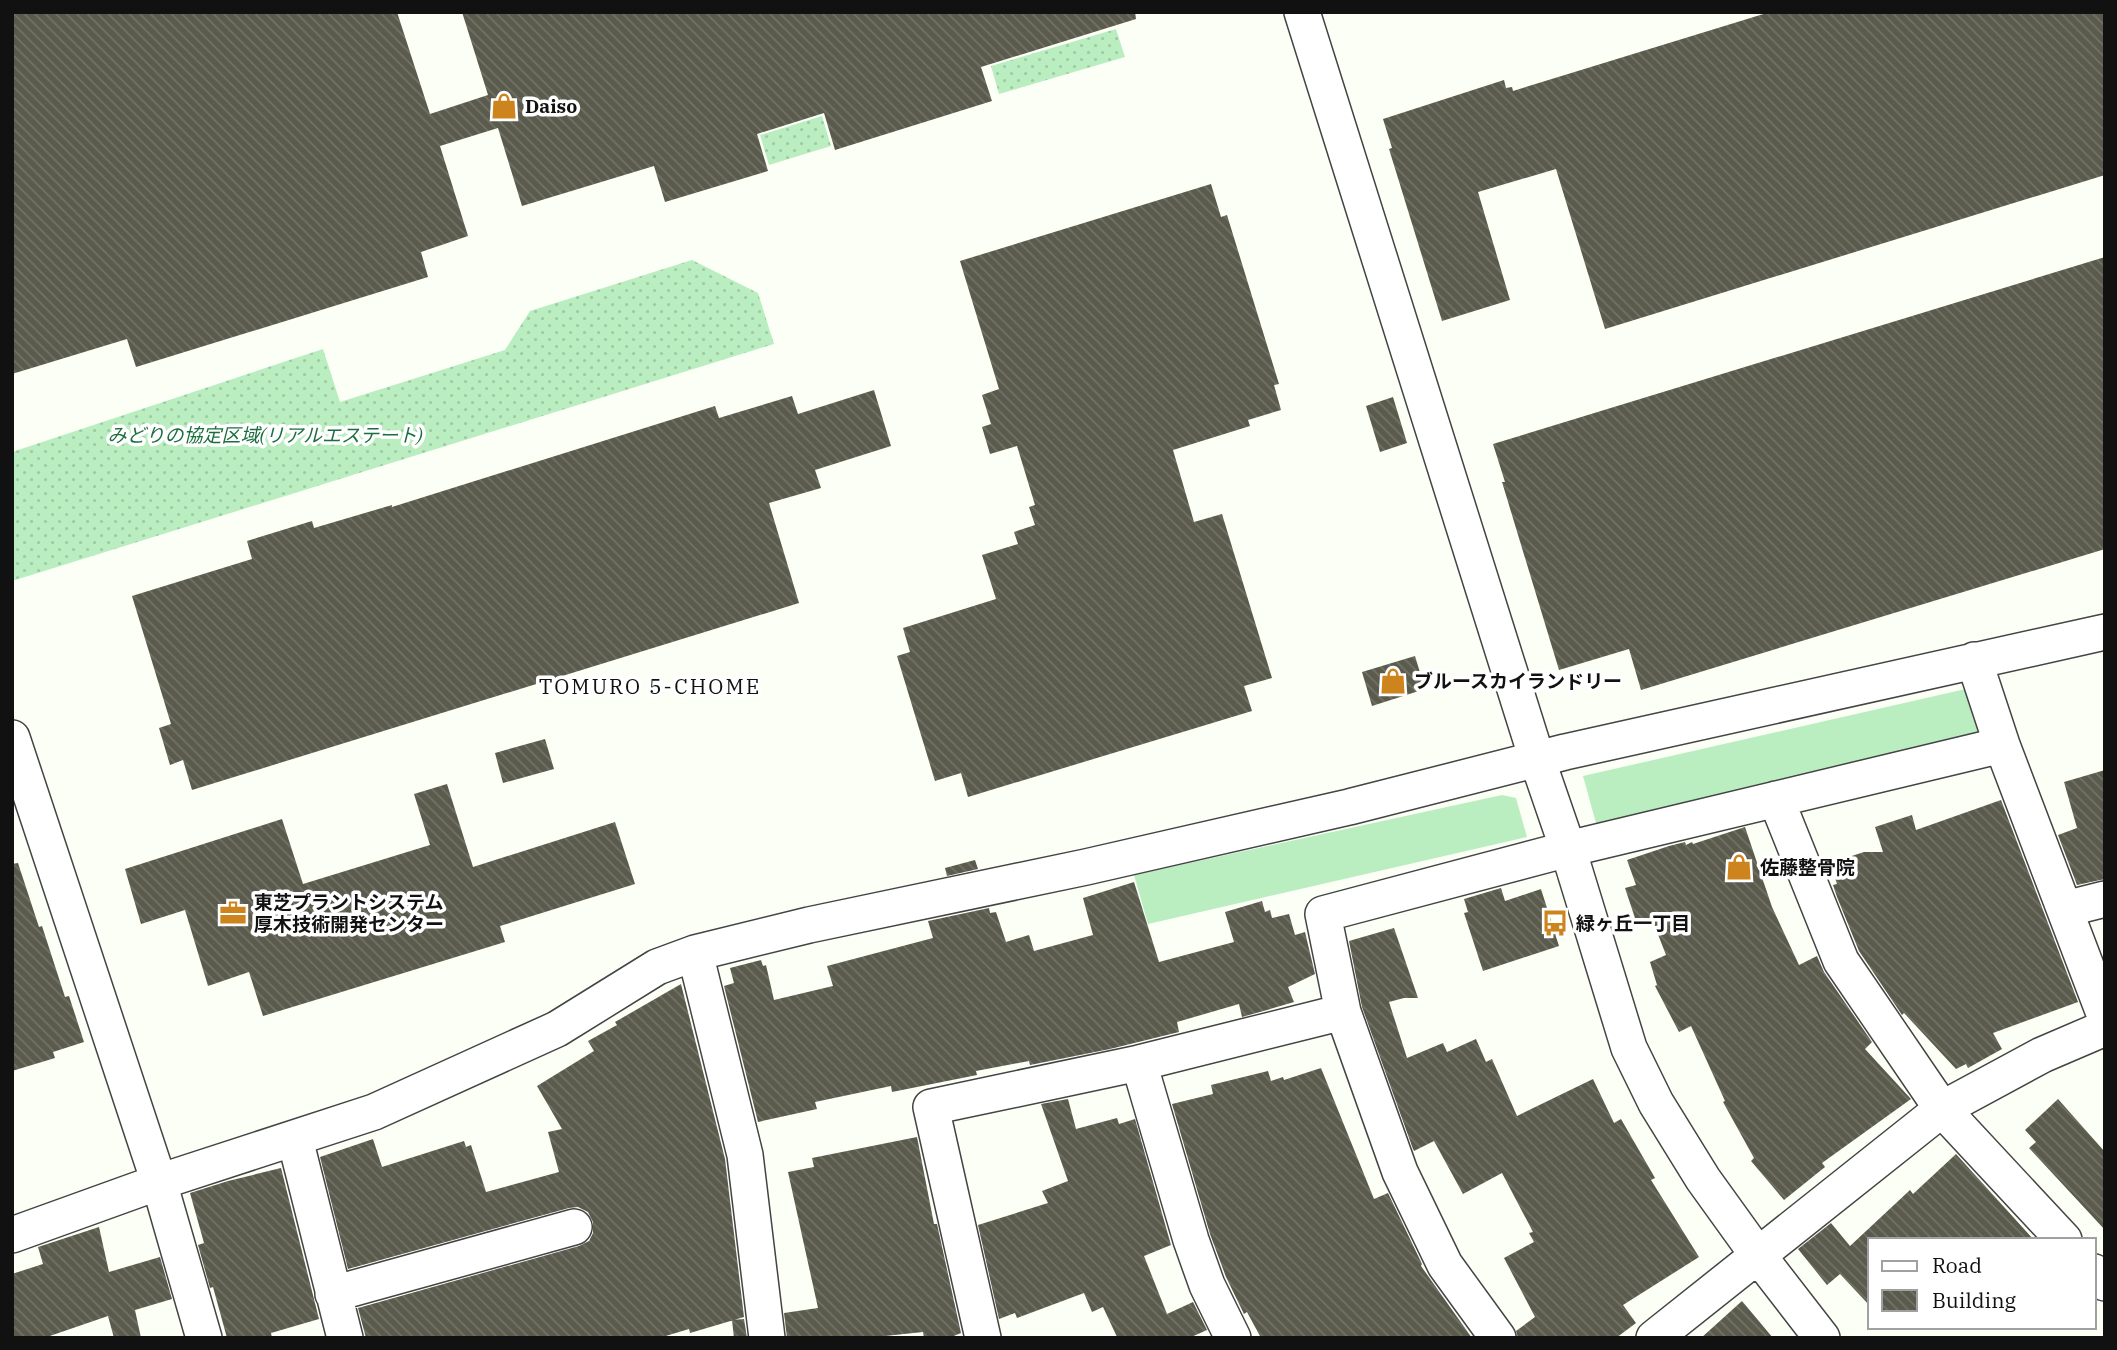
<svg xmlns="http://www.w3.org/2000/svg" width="2117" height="1350" font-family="'IBM Plex Serif','Noto Sans JP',serif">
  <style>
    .grass { fill: #baeec0 }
    .garden { fill: url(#garden-dots) }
    .building { fill: url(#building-back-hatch) }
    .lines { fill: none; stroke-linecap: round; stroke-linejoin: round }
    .minor-casing { stroke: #444; stroke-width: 38 }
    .minor { stroke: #fff; stroke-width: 35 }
    .labels { text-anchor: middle; stroke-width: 7; stroke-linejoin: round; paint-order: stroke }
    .poi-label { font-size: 19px; font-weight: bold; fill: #111; stroke: #fff; text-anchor: start }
    .park-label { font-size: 19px; font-style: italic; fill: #1b6f3f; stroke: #fff }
    .neighbourhood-label { font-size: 21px; letter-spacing: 2px; fill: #111; stroke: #fff }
  </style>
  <defs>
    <pattern id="garden-dots" width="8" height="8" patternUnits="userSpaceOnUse" patternTransform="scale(1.75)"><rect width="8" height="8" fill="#baeec0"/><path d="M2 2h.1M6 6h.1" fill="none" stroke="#9fcba4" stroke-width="1.8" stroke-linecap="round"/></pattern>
    <pattern id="building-back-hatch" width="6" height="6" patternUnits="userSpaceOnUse" patternTransform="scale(1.75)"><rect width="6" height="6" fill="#5a5b4c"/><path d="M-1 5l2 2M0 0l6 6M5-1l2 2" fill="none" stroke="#727267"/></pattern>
  </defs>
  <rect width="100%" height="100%" fill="#fbfff5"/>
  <path class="grass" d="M 1970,688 L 1987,725 L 1979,740 L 1596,823 L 1583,776 Z
    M 1502,795 L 1516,798 L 1527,837 L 1148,924 L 1134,875 Z"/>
  <path class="garden" d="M 1116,29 L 1125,57 L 999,94 L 991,66 Z
    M 822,116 L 831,146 L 769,165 L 760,135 Z
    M 692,260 L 758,293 L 774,344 L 12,581 L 12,452 L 323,349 L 340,402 L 505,350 L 530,311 Z"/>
  <path class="building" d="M 12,12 L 397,12 L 430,114 L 488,95 L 462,12 L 1135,12 L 1136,19 L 981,67 L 992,101 L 835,150 L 824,113 L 757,134 L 768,171 L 665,202 L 654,166 L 522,206 L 498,128 L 440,146 L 468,236 L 421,252 L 428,277 L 136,367 L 127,339 L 12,374 Z
    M 1770,12 L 2105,12 L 2105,175 L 1605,329 L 1556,169 L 1478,192 L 1510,300 L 1442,321 L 1389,149 L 1392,148 L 1383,119 L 1504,80 L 1506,88 L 1512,87 L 1513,91 Z
    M 1211,184 L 1221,217 L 1227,215 L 1279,384 L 1274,385 L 1281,410 L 1248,420 L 1250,426 L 1173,450 L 1194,522 L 1222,514 L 1272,678 L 1244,686 L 1252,711 L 968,797 L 961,773 L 935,781 L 897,656 L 910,652 L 903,628 L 996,599 L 982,555 L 1018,544 L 1014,532 L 1035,525 L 1029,507 L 1035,505 L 1017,446 L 990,454 L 982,427 L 991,424 L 982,395 L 999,389 L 960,261 Z
    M 2105,257 L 2105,549 L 1641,690 L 1629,649 L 1559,670 L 1502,482 L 1505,482 L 1493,444 Z
    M 874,390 L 891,446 L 815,470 L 821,488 L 769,503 L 799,603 L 192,790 L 183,760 L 170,765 L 159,728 L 171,724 L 132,596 L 252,559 L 247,541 L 312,521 L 314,528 L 392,505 L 392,507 L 715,406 L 719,418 L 792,396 L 798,414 Z
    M 1393,397 L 1407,443 L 1380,452 L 1366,406 Z
    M 1415,656 L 1425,689 L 1372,706 L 1362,672 Z
    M 545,739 L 554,769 L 503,783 L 495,753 Z
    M 2105,770 L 2105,879 L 2077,885 L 2058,835 L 2077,828 L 2064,782 Z
    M 447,784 L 473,867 L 615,822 L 635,884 L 500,926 L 505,942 L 263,1016 L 249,972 L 208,986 L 185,910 L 141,924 L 125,869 L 282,819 L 303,884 L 430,845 L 414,794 Z
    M 2001,800 L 2078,1002 L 1993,1033 L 2002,1049 L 1968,1068 L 1966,1064 L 1956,1069 L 1904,1013 L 1902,1015 L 1859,951 L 1837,897 L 1833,885 L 1837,884 L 1830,863 L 1864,852 L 1883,852 L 1875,827 L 1912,815 L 1916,830 Z
    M 1745,827 L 1772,907 L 1799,965 L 1817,956 L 1824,972 L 1872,1042 L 1865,1049 L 1911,1099 L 1822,1163 L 1825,1167 L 1784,1200 L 1751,1161 L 1754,1158 L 1723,1102 L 1725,1101 L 1691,1026 L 1679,1032 L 1655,986 L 1657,985 L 1650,962 L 1666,955 L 1652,919 L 1637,924 L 1625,888 L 1636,885 L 1627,860 L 1669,846 L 1685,842 L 1686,845 L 1692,842 L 1693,844 Z
    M 975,860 L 978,869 L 947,876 L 945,868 Z
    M 18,863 L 39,927 L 42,926 L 65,997 L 69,996 L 84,1042 L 53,1052 L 55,1058 L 12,1071 L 12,864 Z
    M 1134,882 L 1159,962 L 1234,942 L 1225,912 L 1262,901 L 1265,912 L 1270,910 L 1272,918 L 1289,914 L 1295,935 L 1305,932 L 1315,974 L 1288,987 L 1294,1002 L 1267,1010 L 1242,1017 L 1239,1004 L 1177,1022 L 1179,1032 L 1110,1049 L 1030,1065 L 1029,1061 L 976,1071 L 977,1075 L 892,1092 L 891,1086 L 815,1102 L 817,1109 L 758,1122 L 724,986 L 734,983 L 730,968 L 761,960 L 763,966 L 766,965 L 774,1000 L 833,986 L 827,966 L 933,938 L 928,921 L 989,908 L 990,913 L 996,912 L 1006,942 L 1029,935 L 1034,951 L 1093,935 L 1083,898 Z
    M 1501,888 L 1505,901 L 1541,889 L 1559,946 L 1483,971 L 1464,913 L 1468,912 L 1464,899 Z
    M 1394,928 L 1418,998 L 1404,998 L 1389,1002 L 1407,1058 L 1443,1043 L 1447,1052 L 1476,1039 L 1486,1062 L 1492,1059 L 1517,1116 L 1593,1079 L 1614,1123 L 1621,1119 L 1655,1178 L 1651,1180 L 1699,1257 L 1623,1305 L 1636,1323 L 1616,1338 L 1518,1338 L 1516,1331 L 1535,1317 L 1504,1258 L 1534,1242 L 1529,1233 L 1533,1232 L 1502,1173 L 1463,1194 L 1434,1141 L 1414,1151 L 1413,1149 L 1362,1007 L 1349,941 Z
    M 681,984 L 725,1159 L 744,1317 L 690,1333 L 689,1329 L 659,1338 L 366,1338 L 358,1308 L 579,1246 L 589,1241 L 593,1233 L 593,1222 L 588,1212 L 578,1207 L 569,1208 L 348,1269 L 320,1157 L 373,1139 L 382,1167 L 464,1141 L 466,1147 L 471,1145 L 486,1192 L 559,1172 L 548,1132 L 562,1129 L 537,1086 L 594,1051 L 588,1041 L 617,1025 L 615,1022 Z
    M 1321,1068 L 1374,1199 L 1388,1193 L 1422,1264 L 1421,1266 L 1472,1338 L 1261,1338 L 1247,1312 L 1244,1314 L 1226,1277 L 1210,1234 L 1172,1104 L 1213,1094 L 1211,1085 L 1268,1071 L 1271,1081 L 1283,1077 L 1284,1080 Z
    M 1068,1099 L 1076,1129 L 1117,1118 L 1119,1124 L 1135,1119 L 1171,1245 L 1144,1256 L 1167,1314 L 1193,1302 L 1207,1330 L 1189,1338 L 1114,1338 L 1117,1337 L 1103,1307 L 1092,1312 L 1084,1293 L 1017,1318 L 1015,1313 L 999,1319 L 978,1225 L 1048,1203 L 1042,1191 L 1068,1181 L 1041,1104 Z
    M 2058,1099 L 2105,1152 L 2105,1230 L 2029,1148 L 2036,1142 L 2025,1130 Z
    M 917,1137 L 934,1224 L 937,1224 L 961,1333 L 949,1338 L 924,1338 L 923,1332 L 866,1338 L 787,1338 L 784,1313 L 818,1308 L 788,1172 L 814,1167 L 812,1158 Z
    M 1956,1154 L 2034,1240 L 1870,1240 L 1870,1306 L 1840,1274 L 1827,1285 L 1798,1249 L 1831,1223 L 1850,1246 L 1910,1190 L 1913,1194 Z
    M 281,1168 L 319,1319 L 271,1333 L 272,1338 L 227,1338 L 213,1287 L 210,1288 L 198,1245 L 204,1243 L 190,1193 L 228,1181 Z
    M 99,1227 L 109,1272 L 160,1257 L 172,1299 L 135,1310 L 141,1338 L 114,1338 L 108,1316 L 44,1338 L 12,1338 L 12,1274 L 43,1264 L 38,1247 Z
    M 1742,1301 L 1773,1338 L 1701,1338 Z
    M 744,1319 L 747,1338 L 734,1338 L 732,1320 Z"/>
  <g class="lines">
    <g class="minor-casing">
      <path id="minor" d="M 1302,12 L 1537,759 L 1568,849 L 1629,1048 L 1656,1103 L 1703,1179 L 1757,1254 L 1822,1338
        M 1974,660 L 2002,745
        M 12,738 L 159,1182 L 204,1338
        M 1776,799 L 1841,961 L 1942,1109 L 2064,1240
        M 2065,909 L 2105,899
        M 695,953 L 745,1155 L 767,1338
        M 1343,1012 L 1323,914 L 1568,849 L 2002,745 L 2105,1016
        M 295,1139 L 345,1338
        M 12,1235 L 159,1182 L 374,1112 L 557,1029 L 657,967 L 695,953 L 809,925 L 1086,867 L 1349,807 L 1565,752 L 2105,632
        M 2094,1272 L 2105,1283
        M 333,1294 L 574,1227
        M 983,1338 L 931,1107 L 1139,1063
        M 1233,1338 L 1207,1285 L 1191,1240 L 1139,1063 L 1343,1012 L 1400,1172 L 1445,1265 L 1498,1338
        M 1654,1338 L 1942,1109 L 2042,1055 L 2105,1028"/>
    </g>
    <use href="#minor" class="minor"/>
  </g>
  <defs>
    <g id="shop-bare" transform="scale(2.1)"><path d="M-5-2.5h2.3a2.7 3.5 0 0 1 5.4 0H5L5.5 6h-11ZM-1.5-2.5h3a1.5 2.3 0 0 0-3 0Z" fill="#cd841d" stroke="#fff" stroke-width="2.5" paint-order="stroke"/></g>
    <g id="office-bare" transform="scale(2.1)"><path d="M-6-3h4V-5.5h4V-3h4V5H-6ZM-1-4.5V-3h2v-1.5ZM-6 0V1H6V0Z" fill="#cd841d" stroke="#fff" stroke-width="2.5" paint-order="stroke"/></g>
    <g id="bus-bare" transform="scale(2.1)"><path d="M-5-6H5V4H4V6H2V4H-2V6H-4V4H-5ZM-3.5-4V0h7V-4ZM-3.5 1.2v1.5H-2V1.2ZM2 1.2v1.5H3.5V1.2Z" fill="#cd841d" stroke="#fff" stroke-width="2.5" paint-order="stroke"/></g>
  </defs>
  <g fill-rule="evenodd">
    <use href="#shop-bare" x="504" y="106"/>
    <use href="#shop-bare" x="1393" y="681"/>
    <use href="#shop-bare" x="1739" y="867"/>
    <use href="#office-bare" x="233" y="913"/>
    <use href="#bus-bare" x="1555" y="923"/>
  </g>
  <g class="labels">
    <g class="poi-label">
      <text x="525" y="113">Daiso</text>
      <text x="1414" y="688">ブルースカイランドリー</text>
      <text x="1760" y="874">佐藤整骨院</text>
      <text x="254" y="909">東芝プラントシステム<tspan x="254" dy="22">厚木技術開発センター</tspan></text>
      <text x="1576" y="930">緑ヶ丘一丁目</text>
    </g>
    <g class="park-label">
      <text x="265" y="442">みどりの協定区域(リアルエステート)</text>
    </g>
    <g class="neighbourhood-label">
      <text x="650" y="694">TOMURO 5-CHOME</text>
    </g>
  </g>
  <rect width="2117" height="1350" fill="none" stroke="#111111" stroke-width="28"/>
  <rect x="1868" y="1238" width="228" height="91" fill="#ffffff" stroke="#a0a0a0" stroke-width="2"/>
  <rect x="1882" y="1261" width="35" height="10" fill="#ffffff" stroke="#a0a0a0" stroke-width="2"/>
  <text x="1932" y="1273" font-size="21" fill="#111111">Road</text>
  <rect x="1882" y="1290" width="35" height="21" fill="url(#building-back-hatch)" stroke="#a0a0a0" stroke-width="2"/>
  <text x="1932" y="1308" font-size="21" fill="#111111">Building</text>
</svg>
